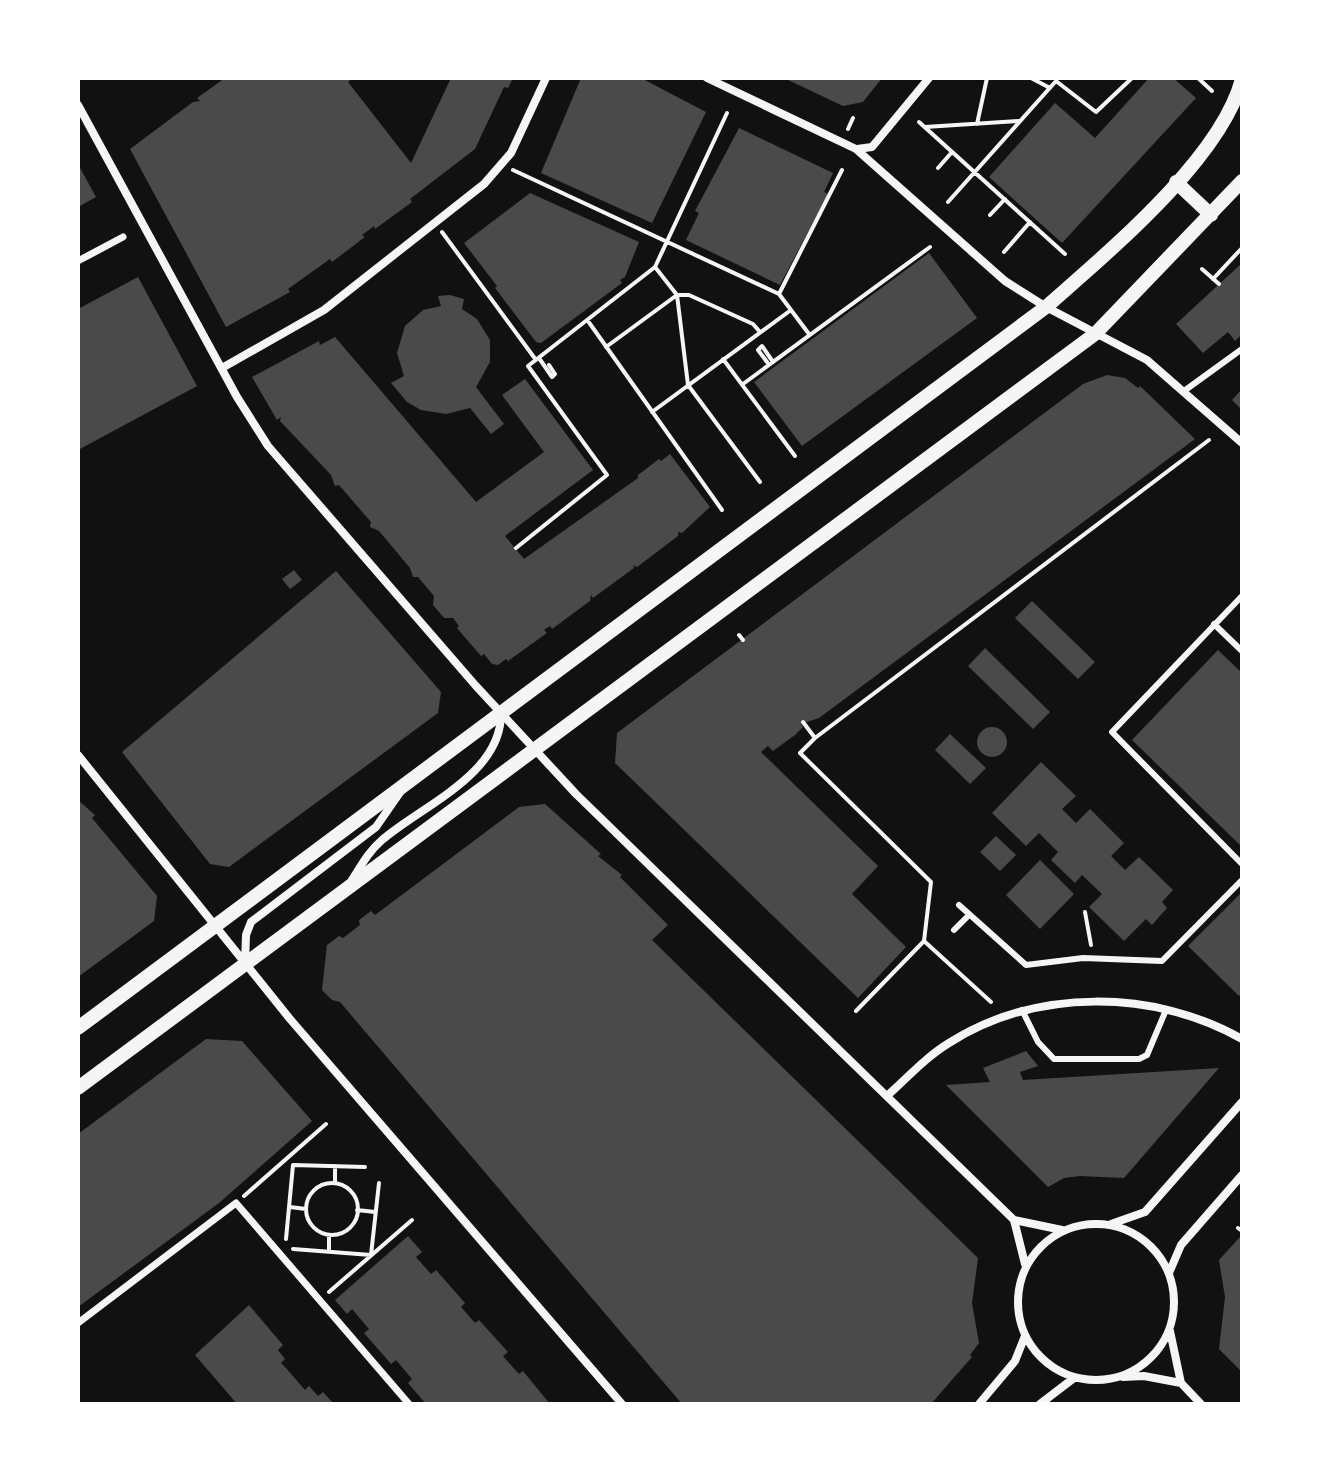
<svg xmlns="http://www.w3.org/2000/svg" width="1320" height="1482" font-family="Overpass,sans-serif">
  <style>
    .building { fill: #4a4a4a }
    .lines { fill: none; stroke-linecap: round; stroke-linejoin: round }
    .path { stroke: #f5f5f5; stroke-width: 4 }
    .service { stroke: #f5f5f5; stroke-width: 6 }
    .pedestrian { stroke: #f5f5f5; stroke-width: 7 }
    .minor { stroke: #f5f5f5; stroke-width: 8 }
    .tertiary { stroke: #f5f5f5; stroke-width: 14 }
  </style>
  <rect width="100%" height="100%" fill="#111"/>
  <path class="building" d="M 225,78 L 353,78 L 348,82 L 411,163 L 451,78 L 513,78 L 508,88 L 504,87 L 475,149 L 410,199 L 412,202 L 375,229 L 374,226 L 362,235 L 365,237 L 332,262 L 330,259 L 288,289 L 290,292 L 226,327 L 130,149 L 193,102 L 200,101 L 197,98 Z
    M 581,78 L 641,78 L 706,112 L 652,223 L 541,173 Z
    M 784,78 L 882,78 L 863,102 L 843,106 Z
    M 1149,78 L 1173,78 L 1196,98 L 1062,243 L 989,177 L 1055,103 L 1095,138 Z
    M 739,128 L 833,173 L 824,192 L 828,194 L 780,285 L 686,240 L 699,213 L 695,211 Z
    M 78,164 L 96,197 L 78,207 Z
    M 530,193 L 639,242 L 625,277 L 620,280 L 622,283 L 541,343 L 536,342 L 495,288 L 497,286 L 464,243 Z
    M 929,253 L 977,318 L 802,446 L 754,382 Z
    M 1242,263 L 1242,334 L 1235,341 L 1228,332 L 1203,353 L 1176,324 Z
    M 138,277 L 197,386 L 78,450 L 78,309 Z
    M 450,295 L 464,299 L 462,309 L 477,319 L 490,340 L 490,362 L 476,387 L 504,424 L 491,434 L 470,408 L 446,414 L 421,410 L 407,402 L 391,383 L 404,376 L 397,353 L 405,326 L 423,310 L 441,306 L 438,296 Z
    M 335,337 L 476,502 L 544,452 L 502,395 L 525,379 L 593,470 L 505,536 L 524,559 L 638,478 L 638,475 L 659,459 L 661,461 L 670,454 L 710,507 L 682,533 L 678,532 L 678,536 L 637,567 L 633,565 L 634,568 L 593,598 L 591,595 L 590,601 L 552,629 L 550,626 L 544,630 L 547,633 L 508,661 L 506,659 L 498,665 L 492,664 L 484,654 L 481,656 L 457,628 L 459,626 L 453,618 L 444,618 L 433,605 L 434,596 L 418,577 L 413,577 L 410,568 L 379,531 L 370,527 L 371,522 L 339,485 L 335,486 L 331,475 L 280,421 L 281,417 L 277,420 L 252,377 L 319,341 L 320,345 Z
    M 1107,375 L 1125,378 L 1138,388 L 1140,386 L 1195,439 L 819,718 L 801,724 L 803,727 L 795,735 L 773,751 L 768,746 L 761,752 L 878,866 L 852,894 L 906,947 L 858,998 L 615,763 L 617,733 L 1083,384 Z
    M 1242,389 L 1242,410 L 1232,400 Z
    M 294,570 L 302,580 L 290,589 L 282,579 Z
    M 336,571 L 441,692 L 438,713 L 229,867 L 210,864 L 122,752 Z
    M 1032,601 L 1095,662 L 1078,679 L 1015,618 Z
    M 985,648 L 1050,712 L 1033,729 L 968,666 Z
    M 1218,650 L 1242,673 L 1242,847 L 1132,740 Z
    M977 742a15 15 0 1 1 30 0a15 15 0 1 1-30 0Z
    M 950,734 L 986,768 L 970,784 L 935,750 Z
    M 1041,762 L 1076,796 L 1062,809 L 1076,823 L 1090,809 L 1124,843 L 1111,856 L 1125,870 L 1139,857 L 1173,890 L 1162,902 L 1167,908 L 1152,925 L 1146,919 L 1124,941 L 1089,907 L 1102,894 L 1082,875 L 1075,883 L 1051,860 L 1058,852 L 1039,833 L 1026,846 L 992,813 Z
    M 78,800 L 95,815 L 92,818 L 157,896 L 154,921 L 78,977 Z
    M 545,804 L 601,854 L 598,856 L 622,875 L 620,877 L 668,925 L 652,940 L 978,1258 L 972,1303 L 979,1343 L 970,1355 L 972,1357 L 931,1404 L 682,1404 L 340,1002 L 332,1000 L 322,990 L 327,945 L 339,936 L 343,938 L 360,925 L 359,920 L 371,911 L 375,915 L 519,807 Z
    M 996,836 L 1016,855 L 1000,871 L 980,852 Z
    M 1040,860 L 1074,894 L 1040,929 L 1006,895 Z
    M 1242,892 L 1242,993 L 1239,996 L 1188,946 Z
    M 206,1039 L 242,1041 L 312,1121 L 219,1203 L 78,1307 L 78,1134 Z
    M 1026,1051 L 1038,1066 L 1020,1072 L 1023,1080 L 1219,1068 L 1124,1178 L 1080,1176 L 1064,1178 L 1048,1187 L 946,1085 L 990,1082 L 983,1068 Z
    M 408,1236 L 422,1252 L 416,1257 L 431,1274 L 436,1270 L 465,1303 L 461,1307 L 475,1323 L 479,1320 L 508,1352 L 503,1356 L 519,1374 L 523,1371 L 550,1404 L 426,1404 L 408,1383 L 412,1379 L 396,1360 L 391,1364 L 364,1333 L 369,1329 L 352,1309 L 347,1314 L 335,1300 Z
    M 1240,1237 L 1242,1239 L 1242,1372 L 1219,1349 L 1225,1297 L 1219,1260 Z
    M 249,1305 L 283,1345 L 278,1350 L 285,1359 L 281,1363 L 286,1368 L 305,1390 L 309,1386 L 318,1396 L 323,1392 L 334,1404 L 237,1404 L 195,1355 Z"/>
  <g class="lines">
    <path class="path" d="M 1031,78 L 1050,88
      M 1198,78 L 1212,91
      M 919,122 L 1065,254
      M 977,124 L 987,78
      M 925,127 L 1019,121
      M 848,129 L 853,118
      M 938,168 L 952,152
      M 513,170 L 779,294 L 809,334
      M 948,202 L 1056,81 L 1096,112 L 1132,78
      M 990,215 L 1005,199
      M 442,232 L 536,360
      M 1004,252 L 1030,222
      M 655,267 L 677,295 L 688,385 L 760,482
      M 1202,269 L 1219,284
      M 1213,279 L 1242,248
      M 779,294 L 842,170
      M 588,321 L 722,510
      M 606,347 L 677,295 L 689,295 L 753,324 L 760,332
      M 539,358 L 552,377 L 555,374 L 549,365
      M 723,359 L 795,456
      M 767,362 L 758,350 L 762,346 L 773,362
      M 743,384 L 930,247
      M 652,412 L 791,310
      M 516,548 L 607,475 L 528,366 L 655,267 L 727,113
      M 739,635 L 743,640
      M 803,722 L 815,738
      M 1085,912 L 1091,945
      M 991,1002 L 924,941 L 931,882 L 800,753 L 815,738 L 1209,440
      M 856,1011 L 924,941
      M 335,1183 L 335,1166
      M306 1209a26 26 0 1 1 52 0a26 26 0 1 1-52 0Z
      M 244,1196 L 326,1124
      M 290,1207 L 306,1209
      M 357,1210 L 375,1212
      M 1238,1228 L 1242,1231
      M 286,1239 L 293,1165 L 365,1167
      M 293,1249 L 371,1255 L 379,1183
      M 329,1252 L 329,1235
      M 329,1292 L 412,1220"/>
    <path class="service" d="M 1184,391 L 1242,349
      M 1242,596 L 1112,732 L 1242,864
      M 1214,624 L 1242,651
      M 959,905 L 1026,965 L 1083,958 L 1162,961 L 1242,880
      M 954,930 L 969,915
      M 1022,1010 L 1038,1042 L 1054,1059 L 1139,1059 L 1147,1055 L 1166,1010"/>
    <path class="pedestrian" d="M 78,261 L 123,237
      M 78,1323 L 236,1203 L 409,1404"/>
    <path class="minor" d="M 707,78 L 856,149 L 1005,281 L 1046,307 L 1147,360 L 1242,443
      M 78,105 L 237,397 L 268,446 L 476,686 L 576,794 L 1014,1220 L 1025,1264
      M 857,149 L 872,147 L 929,78
      M 222,368 L 324,310 L 484,184 L 511,153 L 546,78
      M 78,755 L 290,1019 L 622,1404
      M 352,880 C 361,866 369,851 382,840 C 421,806 501,775 501,714
      M 245,963 L 246,935 L 251,922 L 376,827 L 401,791
      M 888,1095 C 908,1077 926,1057 949,1043 C 1036,988 1154,989 1242,1039
      M 1014,1220 L 1062,1230
      M1018 1302a78 78 0 1 1 156 0a78 78 0 1 1-156 0Z
      M 1111,1224 L 1145,1212 L 1242,1102
      M 1169,1273 L 1181,1245 L 1242,1175
      M 1170,1331 L 1181,1383 L 1201,1404
      M 1123,1377 L 1144,1376 L 1181,1383
      M 979,1404 L 1015,1361 L 1025,1336
      M 1040,1404 L 1074,1378"/>
    <path class="tertiary" d="M 1176,182 L 1211,215
      M 78,1028 L 1046,307 C 1108,252 1221,159 1242,79
      M 78,1088 L 1095,334 L 1242,181"/>
  </g>
  <rect width="1320" height="1482" fill="none" stroke="#ffffff" stroke-width="160"/>
</svg>
